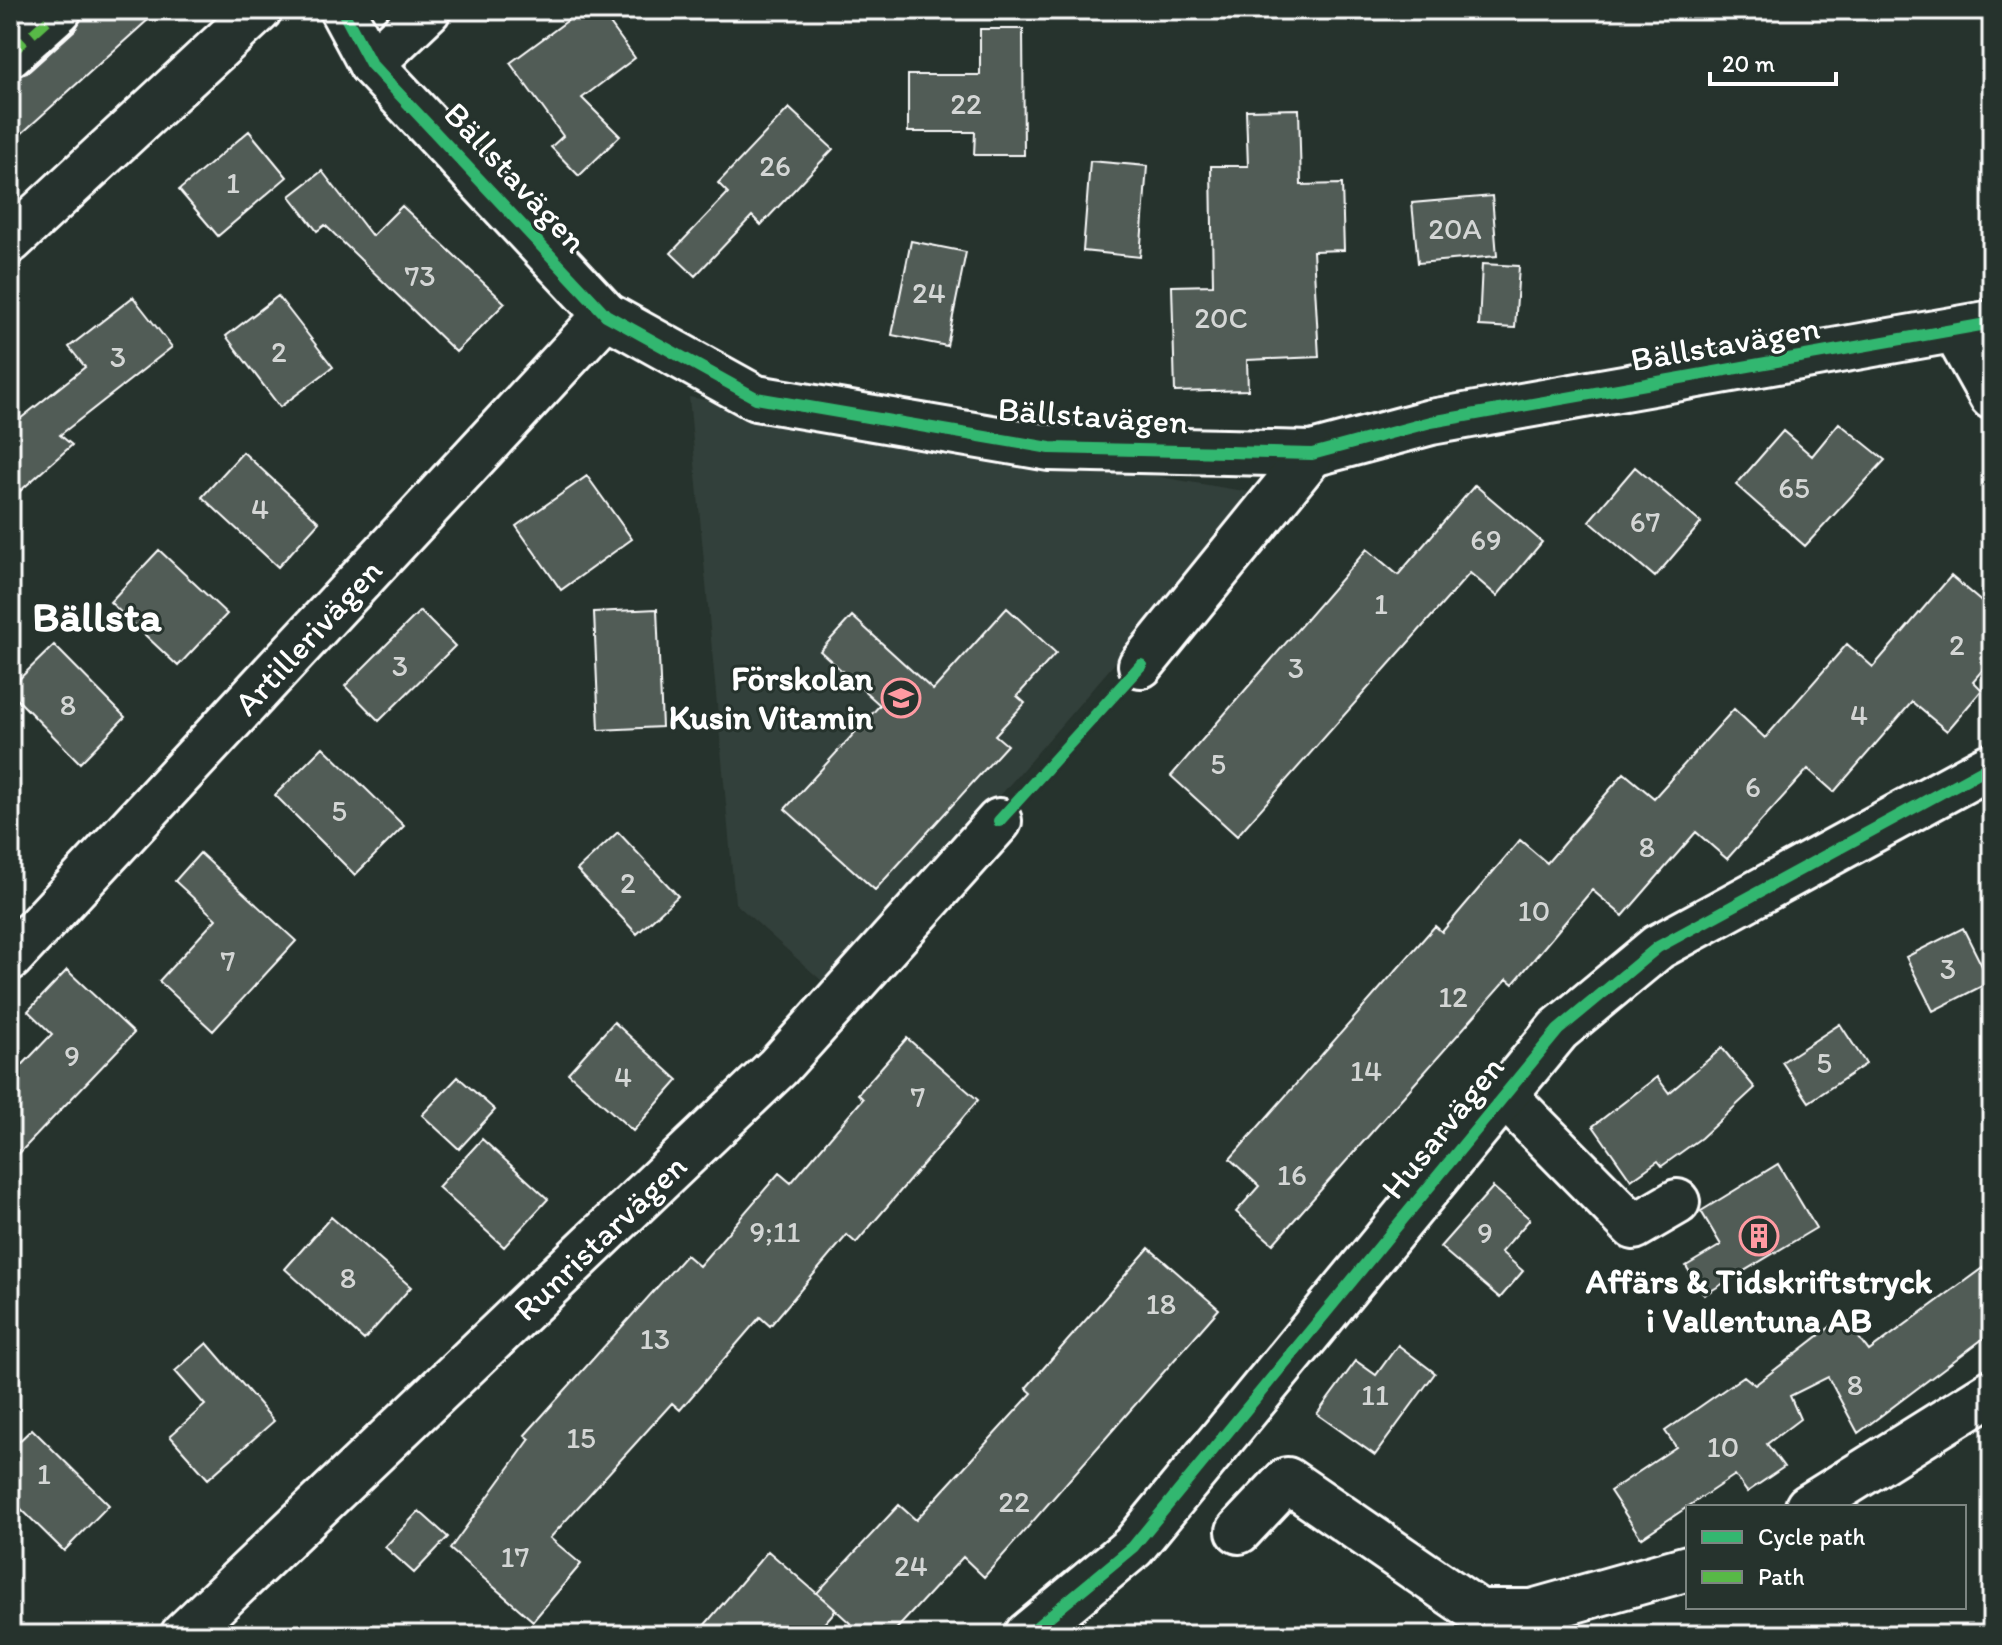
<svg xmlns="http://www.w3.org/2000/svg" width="2002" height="1645" font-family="Itim,sans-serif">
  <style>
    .built { fill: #333f3a }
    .building { fill: #515c57; stroke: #fff; stroke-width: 2 }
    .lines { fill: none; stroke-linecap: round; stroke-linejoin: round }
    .minor-casing { stroke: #fff; stroke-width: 50 }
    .minor { stroke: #26332d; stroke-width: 44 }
    .quiet { stroke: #58b947; stroke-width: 10; stroke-dasharray: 20 10; stroke-linecap: butt }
    .cycleway-casing { stroke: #26332d; stroke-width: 17 }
    .cycleway { stroke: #33b770; stroke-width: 12 }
    .labels { text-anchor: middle; stroke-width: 6; stroke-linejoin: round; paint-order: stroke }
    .number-label { font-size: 30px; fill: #d4d6d5 }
    .street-label { font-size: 34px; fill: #fff; stroke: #26332d }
    .poi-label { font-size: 34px; font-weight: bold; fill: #fff; stroke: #26332d; text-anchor: end }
    .district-label { font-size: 42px; font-weight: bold; fill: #fff; stroke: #26332d }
  </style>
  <rect width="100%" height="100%" fill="#26332d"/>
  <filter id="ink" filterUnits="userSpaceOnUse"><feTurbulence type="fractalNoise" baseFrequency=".0125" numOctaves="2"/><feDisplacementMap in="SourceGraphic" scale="16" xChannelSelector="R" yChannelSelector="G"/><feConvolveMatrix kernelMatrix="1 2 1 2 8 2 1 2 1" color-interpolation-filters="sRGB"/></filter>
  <g filter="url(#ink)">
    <path class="built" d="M 689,397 L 1261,494 L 832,990 L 735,903 Z"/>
    <path class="building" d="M 83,10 L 159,10 L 10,144 L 10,78 L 27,73 L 76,29 Z
      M 582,10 L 600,10 L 635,58 L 582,98 L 620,136 L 579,176 L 551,147 L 563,136 L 510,63 Z
      M 980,29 L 1023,29 L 1024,155 L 974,155 L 975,132 L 908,132 L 908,75 L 980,75 Z
      M 789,108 L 833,149 L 761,225 L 752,216 L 695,276 L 671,253 L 728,193 L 718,183 Z
      M 1299,109 L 1301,185 L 1342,184 L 1344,250 L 1313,251 L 1319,357 L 1247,360 L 1248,390 L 1175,392 L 1172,286 L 1213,285 L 1211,166 L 1248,166 L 1246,110 Z
      M 249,131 L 287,177 L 218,236 L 179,190 Z
      M 1090,161 L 1147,166 L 1140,257 L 1083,251 Z
      M 322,171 L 372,236 L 402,206 L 505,303 L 456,352 L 325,225 L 317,231 L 290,196 Z
      M 1492,196 L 1497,256 L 1418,263 L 1412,203 Z
      M 911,241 L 966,252 L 947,346 L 892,335 Z
      M 1482,264 L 1519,266 L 1515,328 L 1479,326 Z
      M 278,296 L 333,367 L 280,407 L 226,336 Z
      M 133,297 L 172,347 L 60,435 L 72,445 L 10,500 L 10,427 L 85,367 L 69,347 Z
      M 1839,423 L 1885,460 L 1805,546 L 1736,485 L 1783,431 L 1812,456 Z
      M 243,452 L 319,522 L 278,567 L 202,497 Z
      M 1635,467 L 1701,523 L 1655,577 L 1589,521 Z
      M 587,476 L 632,539 L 561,590 L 516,526 Z
      M 1475,485 L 1542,542 L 1497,596 L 1470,573 L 1237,836 L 1171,776 L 1367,549 L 1398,575 Z
      M 159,550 L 227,614 L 178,666 L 110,602 Z
      M 1951,576 L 1992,611 L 1992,659 L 1973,681 L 1982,690 L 1947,731 L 1912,702 L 1834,792 L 1808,769 L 1727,859 L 1696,832 L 1623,916 L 1592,890 L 1513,984 L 1507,979 L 1273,1244 L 1236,1212 L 1259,1186 L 1230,1159 L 1435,926 L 1442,932 L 1520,840 L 1547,863 L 1624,773 L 1654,798 L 1734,709 L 1765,738 L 1847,644 L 1873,667 Z
      M 1007,608 L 1056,653 L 1017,696 L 1025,703 L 995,735 L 1007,745 L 875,890 L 785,809 L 880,705 L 820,651 L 852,616 L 933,690 Z
      M 657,609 L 662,727 L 599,730 L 594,612 Z
      M 420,611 L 455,646 L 379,721 L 345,686 Z
      M 54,645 L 125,717 L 80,763 L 10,692 L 10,688 Z
      M 323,747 L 404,826 L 355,875 L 275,795 Z
      M 618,832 L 678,896 L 637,934 L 577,870 Z
      M 200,853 L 296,941 L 213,1031 L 159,981 L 216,919 L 175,881 Z
      M 1963,928 L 1990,982 L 1933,1011 L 1906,957 Z
      M 67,970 L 134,1033 L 10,1163 L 10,1078 L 52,1034 L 28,1011 Z
      M 614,1022 L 678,1080 L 633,1131 L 568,1073 Z
      M 1840,1024 L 1866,1064 L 1809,1102 L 1782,1062 Z
      M 907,1038 L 978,1100 L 856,1243 L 847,1235 L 770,1326 L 760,1317 L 680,1410 L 672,1403 L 550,1538 L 581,1564 L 533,1621 L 450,1549 L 530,1439 L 525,1435 L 686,1255 L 699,1266 L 779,1173 L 791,1183 L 863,1099 L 858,1094 Z
      M 1722,1048 L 1755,1088 L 1701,1138 L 1662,1166 L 1658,1161 L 1631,1180 L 1593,1126 L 1657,1077 L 1669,1093 Z
      M 458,1077 L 495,1110 L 459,1149 L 422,1115 Z
      M 482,1139 L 548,1199 L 504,1247 L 438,1187 Z
      M 1778,1164 L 1816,1228 L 1704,1295 L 1686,1266 L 1721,1245 L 1701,1211 Z
      M 1493,1187 L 1530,1219 L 1501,1252 L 1523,1271 L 1500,1298 L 1440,1247 Z
      M 331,1217 L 411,1287 L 364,1340 L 285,1269 Z
      M 1149,1248 L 1219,1309 L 984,1577 L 963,1557 L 891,1635 L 863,1635 L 817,1593 L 899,1505 L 916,1520 L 1032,1393 L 1026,1388 Z
      M 1992,1261 L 1992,1332 L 1858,1433 L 1828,1377 L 1790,1396 L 1800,1419 L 1767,1444 L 1784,1467 L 1747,1492 L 1735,1475 L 1641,1538 L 1610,1491 L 1676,1447 L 1665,1431 L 1744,1376 L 1755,1385 L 1843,1317 L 1869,1351 Z
      M 207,1343 L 274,1421 L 208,1479 L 170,1436 L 205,1405 L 175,1371 Z
      M 1398,1345 L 1435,1373 L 1375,1455 L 1317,1414 L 1356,1361 L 1376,1375 Z
      M 32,1429 L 109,1505 L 64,1551 L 10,1498 L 10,1450 Z
      M 419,1511 L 448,1537 L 414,1573 L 385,1547 Z
      M 768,1551 L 836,1610 L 814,1635 L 696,1635 Z"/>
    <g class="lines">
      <g class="minor-casing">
        <g id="minor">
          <path d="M 342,10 L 371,64 L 606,315 L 756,398 L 1050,448 L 1312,454 L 1431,422 L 1992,323"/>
          <path d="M 10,54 L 59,10"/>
          <path d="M 371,64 L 428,10"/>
          <path d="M 10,241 L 259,10"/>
          <path d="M 1955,331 L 1992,397"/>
          <path d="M 1141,665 L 1312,454"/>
          <path id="s1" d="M 10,958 L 606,315"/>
          <path d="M 1504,1095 L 1634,1227 L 1677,1202"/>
          <path d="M 1808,1507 L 1992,1392"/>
          <path d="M 1239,1531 L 1287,1480 L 1479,1612 L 1532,1612 L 1688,1568"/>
          <path id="s2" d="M 183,1635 L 778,1067 L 999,821"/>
          <path d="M 1027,1635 L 1133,1547 L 1558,1030 L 1658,947 L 1992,765"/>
        </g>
      </g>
      <use href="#minor" class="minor"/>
      <path class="quiet" d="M 10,54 L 59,10"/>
      <g class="cycleway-casing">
        <path id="cycleway" d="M 342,10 L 371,64 L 606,315 L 756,398 L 1050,448 L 1312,454 L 1431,422 L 1992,323
          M 999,821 L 1141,665
          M 1027,1635 L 1133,1547 L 1558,1030 L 1658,947 L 1992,765"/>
      </g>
      <use href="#cycleway" class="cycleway"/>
    </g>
  </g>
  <defs>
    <g id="school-ring" transform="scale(2)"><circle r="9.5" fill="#26332d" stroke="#ff9aa2" stroke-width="1.5"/><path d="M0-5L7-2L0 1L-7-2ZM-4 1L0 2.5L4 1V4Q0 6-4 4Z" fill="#ff9aa2"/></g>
    <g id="building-ring" transform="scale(2)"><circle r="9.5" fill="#26332d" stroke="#ff9aa2" stroke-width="1.5"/><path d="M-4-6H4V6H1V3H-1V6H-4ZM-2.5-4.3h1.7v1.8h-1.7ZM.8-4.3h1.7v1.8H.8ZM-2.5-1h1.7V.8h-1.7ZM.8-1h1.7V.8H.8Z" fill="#ff9aa2"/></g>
  </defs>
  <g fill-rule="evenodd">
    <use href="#school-ring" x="901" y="698"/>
    <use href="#building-ring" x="1759" y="1236"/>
  </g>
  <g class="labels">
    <g class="number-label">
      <text x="966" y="114">22</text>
      <text x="775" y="176">26</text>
      <text x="233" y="193">1</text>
      <text x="1455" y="239">20A</text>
      <text x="420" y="286">73</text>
      <text x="929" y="303">24</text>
      <text x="1221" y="328">20C</text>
      <text x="279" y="362">2</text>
      <text x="118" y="367">3</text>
      <text x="1794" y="498">65</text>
      <text x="260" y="519">4</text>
      <text x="1645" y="532">67</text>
      <text x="1486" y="550">69</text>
      <text x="1381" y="614">1</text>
      <text x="1957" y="655">2</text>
      <text x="400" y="676">3</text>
      <text x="1296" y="678">3</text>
      <text x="68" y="715">8</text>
      <text x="1859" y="725">4</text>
      <text x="1218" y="774">5</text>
      <text x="1753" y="797">6</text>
      <text x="339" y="821">5</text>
      <text x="1647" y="857">8</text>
      <text x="628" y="893">2</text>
      <text x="1534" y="921">10</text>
      <text x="228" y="971">7</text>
      <text x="1948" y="979">3</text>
      <text x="1453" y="1007">12</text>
      <text x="72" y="1066">9</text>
      <text x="1824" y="1073">5</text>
      <text x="1366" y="1081">14</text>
      <text x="623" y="1087">4</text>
      <text x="918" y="1107">7</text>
      <text x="1292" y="1185">16</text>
      <text x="775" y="1242">9;11</text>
      <text x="1485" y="1243">9</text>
      <text x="348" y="1288">8</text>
      <text x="1161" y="1314">18</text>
      <text x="655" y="1349">13</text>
      <text x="1855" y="1395">8</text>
      <text x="1375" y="1405">11</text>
      <text x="581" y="1448">15</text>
      <text x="1723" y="1457">10</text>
      <text x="44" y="1484">1</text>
      <text x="1014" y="1512">22</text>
      <text x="515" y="1567">17</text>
      <text x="911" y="1576">24</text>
    </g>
    <g class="street-label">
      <text transform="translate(516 177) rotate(47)" y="12">Bällstavägen</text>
      <text transform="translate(1725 343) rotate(-10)" y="12">Bällstavägen</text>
      <text transform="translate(1093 415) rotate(4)" y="12">Bällstavägen</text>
      <text dy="12" stroke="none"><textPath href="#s1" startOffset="438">Artillerivägen</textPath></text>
      <text transform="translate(1442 1127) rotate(-51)" y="12">Husarvägen</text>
      <text dy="12" stroke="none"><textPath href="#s2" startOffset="576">Runristarvägen</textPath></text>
    </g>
    <g class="poi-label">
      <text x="873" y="690">Förskolan<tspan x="873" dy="39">Kusin Vitamin</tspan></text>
      <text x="1759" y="1293" text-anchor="middle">Affärs &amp; Tidskriftstryck<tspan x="1759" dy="39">i Vallentuna AB</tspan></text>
    </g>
    <g class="district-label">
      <text x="97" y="631">Bällsta</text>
    </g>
  </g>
  <rect width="2002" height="1645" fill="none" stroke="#26332d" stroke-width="40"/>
  <rect x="20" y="20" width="1962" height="1605" fill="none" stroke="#fff" stroke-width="3" filter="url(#ink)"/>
  <rect x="1686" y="1505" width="280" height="104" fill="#26332d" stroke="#7d8581" stroke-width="2"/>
  <rect x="1702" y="1531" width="40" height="12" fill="#33b770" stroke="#7d8581" stroke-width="2"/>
  <text x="1758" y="1545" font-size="24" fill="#ffffff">Cycle path</text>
  <rect x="1702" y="1571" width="40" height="12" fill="#58b947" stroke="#7d8581" stroke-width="2"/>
  <text x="1758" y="1585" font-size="24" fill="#ffffff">Path</text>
  <path d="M1710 72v12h126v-12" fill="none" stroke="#ffffff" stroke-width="4"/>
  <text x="1722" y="72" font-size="24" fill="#ffffff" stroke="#26332d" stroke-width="6" paint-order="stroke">20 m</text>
</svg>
